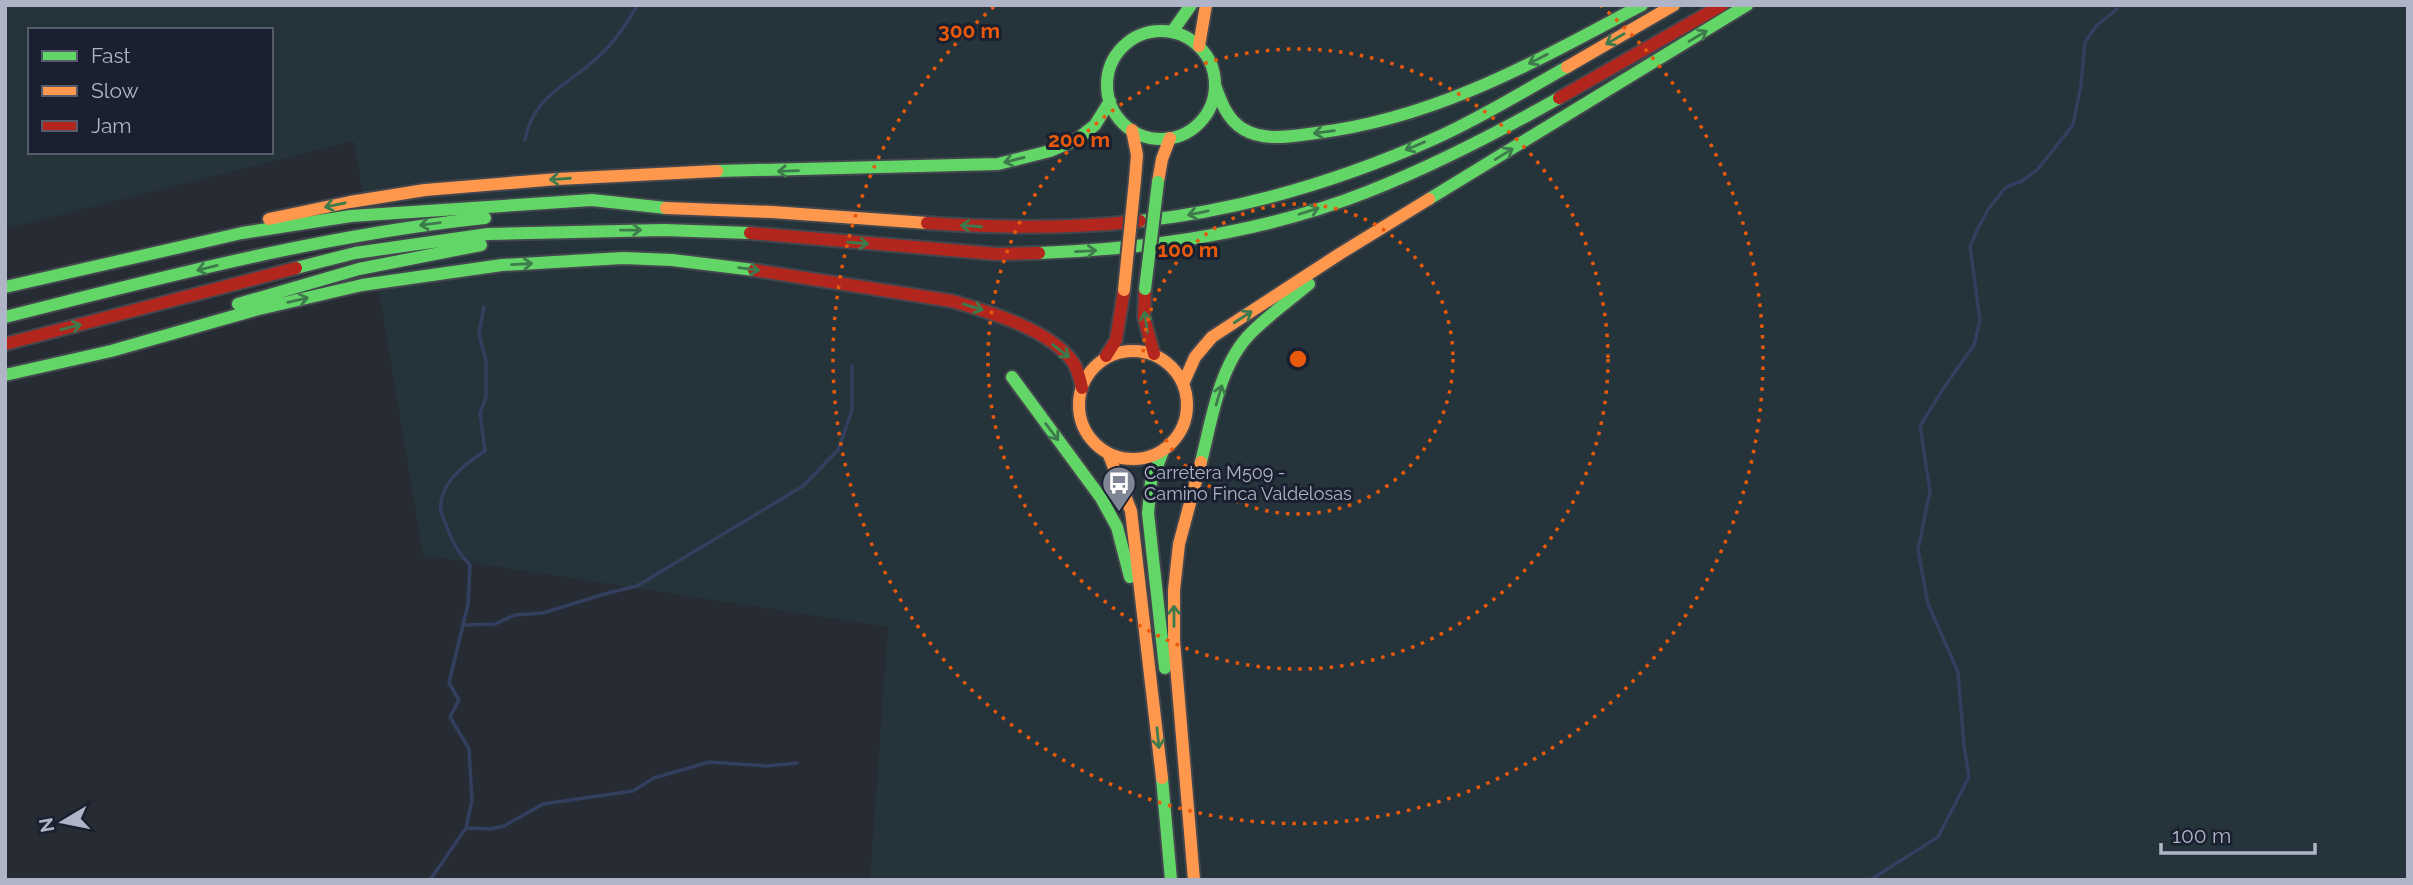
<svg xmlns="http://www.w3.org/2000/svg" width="2413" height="885" font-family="Raleway,sans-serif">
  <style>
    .green { fill: #24343a; fill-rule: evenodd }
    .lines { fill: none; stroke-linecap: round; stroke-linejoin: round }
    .stream { stroke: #333f5e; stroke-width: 3.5 }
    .fast-casing { stroke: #43464d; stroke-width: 16 }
    .slow-casing { stroke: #43464d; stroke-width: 16 }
    .jam-casing { stroke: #43464d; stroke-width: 16 }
    .fast { stroke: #63d668; stroke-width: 12 }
    .slow { stroke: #ff974d; stroke-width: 12 }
    .jam { stroke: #b3261e; stroke-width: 12 }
    .fast-bridge-casing { stroke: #43464d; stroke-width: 16; stroke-linecap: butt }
    .slow-bridge-casing { stroke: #43464d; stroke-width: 16; stroke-linecap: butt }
    .fast-bridge { stroke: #63d668; stroke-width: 12 }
    .slow-bridge { stroke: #ff974d; stroke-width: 12 }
    .oneway { stroke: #3e7b4c }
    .ring { fill: none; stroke: #e8590c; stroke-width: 3.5; stroke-dasharray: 3.5 7 }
    .labels { text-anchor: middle; stroke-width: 6; stroke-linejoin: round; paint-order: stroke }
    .poi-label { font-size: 18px; fill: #afb5c7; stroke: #1a202f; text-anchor: start }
    .centre { fill: #e8590c; stroke: #1a202f; stroke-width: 3.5 }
    .ring-label { font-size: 21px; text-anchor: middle; font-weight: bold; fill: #e8590c; stroke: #1a202f; stroke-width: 6; stroke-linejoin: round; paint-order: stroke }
  </style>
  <rect width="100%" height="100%" fill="#272b34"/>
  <path class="green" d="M 5,5 L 2408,5 L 2408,880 L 870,880 L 888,627 L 423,555 L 354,141 L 5,229 ZM 30,30 L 271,30 L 271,152 L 30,152 Z"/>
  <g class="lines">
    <path class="stream" d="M 525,140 C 533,95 569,85 598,57 C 615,42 626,24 638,5
      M 463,625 L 495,624 L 515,615 L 543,613 L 608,593 L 637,586 L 803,486 L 838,450 L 852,410 L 852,366
      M 466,828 L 490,829 L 504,826 L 543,804 L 633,791 L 654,778 L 709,762 L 766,766 L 797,763
      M 430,880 L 466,828 L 472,800 L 469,749 L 450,717 L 459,700 L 449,683 L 468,604 L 470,565 C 458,553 453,543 447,527 C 445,522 442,517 441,511 C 437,485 466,463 485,451 L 480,413 L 486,397 L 486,361 L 479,334 L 484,307
      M 1870,880 L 1938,837 L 1969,777 L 1964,746 L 1958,672 L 1928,604 L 1918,550 L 1930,491 L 1920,426 L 1945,386 L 1974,345 L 1980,320 L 1970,247 L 1977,230 L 1989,208 L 2006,187 L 2022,181 L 2037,170 L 2073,125 L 2081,85 L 2085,42 L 2097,25 L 2117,9 L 2117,5"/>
    <g class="fast-casing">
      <path id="fast" d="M1107 85a54 54 0 1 1 108 0a54 54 0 1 1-108 0Z
        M 1172,32 L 1191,5
        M 1215,85 C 1221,102 1227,119 1243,129 C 1265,142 1292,136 1316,133 C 1438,118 1536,61 1642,5
        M 717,171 L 998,164 L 1050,151 L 1076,140 L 1095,125 L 1110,101
        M 1429,199 L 1747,5
        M 1140,221 C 1243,210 1342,180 1436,138 C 1481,118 1524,91 1567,67
        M 1039,253 C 1149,249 1263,233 1367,192 C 1433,166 1497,133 1559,98
        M 296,268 L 355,253 L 488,234 L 664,230 L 750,233
        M 5,287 L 242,233 L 351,216 L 592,200 L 666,208
        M 238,304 L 359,269 L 481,245
        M 5,317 C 164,277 321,235 485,218
        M 5,375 L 111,351 L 255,310 L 362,285 L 502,265 L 623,258 L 672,260 L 754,270
        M 1012,377 L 1101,498 L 1117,527 L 1130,577
        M 1163,451 L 1151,482 L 1148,513 L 1165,668
        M 1201,462 C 1212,419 1219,365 1251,333 C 1269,315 1290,300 1309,284
        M 1162,778 L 1171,880"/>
    </g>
    <g class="slow-casing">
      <path id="slow" d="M 1199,46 L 1206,5
        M 1567,67 L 1674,5
        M 1132,130 L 1137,155 L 1135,180
        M 1158,182 L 1162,159 L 1170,138
        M 666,208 L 772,212 L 927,223
        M 269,219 L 350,202 L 425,190 L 558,179 L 717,171
        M1079 405a54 54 0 1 1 108 0a54 54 0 1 1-108 0Z
        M 1183,384 L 1195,357 L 1212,337 L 1341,253 L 1429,199
        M 1109,455 L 1131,511 L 1162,778
        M 1194,880 L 1174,641 L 1174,590 L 1179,544 L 1201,462"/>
    </g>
    <g class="jam-casing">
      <path id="jam" d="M 1559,98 L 1722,5
        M 927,223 C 998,228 1069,229 1140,221
        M 750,233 L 997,254 L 1039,253
        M 754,270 L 952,301 C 989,312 1049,329 1073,362 C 1078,370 1080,379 1082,388
        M 1145,289 L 1144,318 L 1154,354
        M 5,344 L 296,268
        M 1106,356 L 1116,340 L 1124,290"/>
    </g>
    <use href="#fast" class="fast"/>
    <use href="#slow" class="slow"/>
    <use href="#jam" class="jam"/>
    <g class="fast-bridge-casing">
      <path id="fast-bridge" d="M 1145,289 L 1158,182"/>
    </g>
    <g class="slow-bridge-casing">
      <path id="slow-bridge" d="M 1124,290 L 1135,180"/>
    </g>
    <use href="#fast-bridge" class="fast-bridge"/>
    <use href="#slow-bridge" class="slow-bridge"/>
  </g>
  <defs><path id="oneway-shaft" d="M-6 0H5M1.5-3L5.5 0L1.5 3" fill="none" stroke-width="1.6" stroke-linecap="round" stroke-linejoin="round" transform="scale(1.75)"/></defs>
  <g class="oneway">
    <use href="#oneway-shaft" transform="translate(1698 36) rotate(-31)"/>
    <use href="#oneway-shaft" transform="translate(1615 39) rotate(150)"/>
    <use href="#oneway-shaft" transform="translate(1538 59) rotate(153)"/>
    <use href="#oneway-shaft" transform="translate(1324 132) rotate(173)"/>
    <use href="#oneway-shaft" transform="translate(1415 146) rotate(157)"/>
    <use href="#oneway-shaft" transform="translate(1504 154) rotate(-32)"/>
    <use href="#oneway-shaft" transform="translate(1014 160) rotate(166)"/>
    <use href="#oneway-shaft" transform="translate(788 171) rotate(178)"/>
    <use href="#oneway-shaft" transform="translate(560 179) rotate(176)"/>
    <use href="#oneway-shaft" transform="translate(335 205) rotate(168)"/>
    <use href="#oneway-shaft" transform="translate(1309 211) rotate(-18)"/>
    <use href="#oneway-shaft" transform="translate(1198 213) rotate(168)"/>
    <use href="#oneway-shaft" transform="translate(430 224) rotate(172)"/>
    <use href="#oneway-shaft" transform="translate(971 226) rotate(-176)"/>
    <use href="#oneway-shaft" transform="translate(631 230) rotate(-1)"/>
    <use href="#oneway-shaft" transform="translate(858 243) rotate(5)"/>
    <use href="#oneway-shaft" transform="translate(1086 251) rotate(-3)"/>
    <use href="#oneway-shaft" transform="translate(522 264) rotate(-3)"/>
    <use href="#oneway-shaft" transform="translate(207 268) rotate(166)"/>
    <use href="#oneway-shaft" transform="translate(749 269) rotate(8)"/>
    <use href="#oneway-shaft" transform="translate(298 300) rotate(-13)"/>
    <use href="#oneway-shaft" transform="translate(973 307) rotate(17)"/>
    <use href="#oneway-shaft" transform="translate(1243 317) rotate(-33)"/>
    <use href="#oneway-shaft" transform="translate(1146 322) rotate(-98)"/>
    <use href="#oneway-shaft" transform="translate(71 327) rotate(-14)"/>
    <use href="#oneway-shaft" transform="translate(1061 351) rotate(38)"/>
    <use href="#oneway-shaft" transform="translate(1219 395) rotate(-74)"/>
    <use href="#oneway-shaft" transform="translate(1052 432) rotate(53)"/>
    <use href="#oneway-shaft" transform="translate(1174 616) rotate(-90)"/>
    <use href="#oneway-shaft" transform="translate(1158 738) rotate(84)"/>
  </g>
  <g class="ring">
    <circle cx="1298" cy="359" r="155"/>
    <circle cx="1298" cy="359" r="310"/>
    <path d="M1600 5A465 465 0 1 1 996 5"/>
  </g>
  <defs>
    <g id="bus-pin" transform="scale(1.75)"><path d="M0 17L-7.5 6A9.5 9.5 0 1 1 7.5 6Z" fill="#7f8594" stroke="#1a202f"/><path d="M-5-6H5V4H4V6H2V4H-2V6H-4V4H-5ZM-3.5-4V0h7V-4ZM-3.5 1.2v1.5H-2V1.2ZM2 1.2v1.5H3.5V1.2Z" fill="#fff"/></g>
  </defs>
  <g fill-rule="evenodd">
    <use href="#bus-pin" x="1119" y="483"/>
  </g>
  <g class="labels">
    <g class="poi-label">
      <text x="1144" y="479">Carretera M509 -<tspan x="1144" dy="21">Camino Finca Valdelosas</tspan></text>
    </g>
  </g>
  <circle cx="1298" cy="359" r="10" class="centre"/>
  <g class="ring-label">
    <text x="969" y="38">300 m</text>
    <text x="1079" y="147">200 m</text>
    <text x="1188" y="257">100 m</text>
  </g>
  <rect width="2413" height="885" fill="none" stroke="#afb5c7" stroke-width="14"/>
  <rect x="28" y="28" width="245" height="126" fill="#1a202f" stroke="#565c6c" stroke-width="2"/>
  <rect x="42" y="51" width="35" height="10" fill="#63d668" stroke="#565c6c" stroke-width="2"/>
  <text x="91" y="63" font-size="21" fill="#afb5c7">Fast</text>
  <rect x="42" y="86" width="35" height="10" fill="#ff974d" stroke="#565c6c" stroke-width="2"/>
  <text x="91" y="98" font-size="21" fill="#afb5c7">Slow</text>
  <rect x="42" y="121" width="35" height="10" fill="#b3261e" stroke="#565c6c" stroke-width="2"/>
  <text x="91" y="133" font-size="21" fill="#afb5c7">Jam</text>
  <g transform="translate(63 822) rotate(260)" stroke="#1a202f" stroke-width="5" paint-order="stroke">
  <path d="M0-5L12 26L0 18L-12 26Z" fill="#afb5c7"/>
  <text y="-10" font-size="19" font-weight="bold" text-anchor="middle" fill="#afb5c7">N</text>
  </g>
  <path d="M2161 843v10h154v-10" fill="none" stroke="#afb5c7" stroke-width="3.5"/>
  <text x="2172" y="843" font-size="21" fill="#afb5c7" stroke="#1a202f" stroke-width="5" paint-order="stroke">100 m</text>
</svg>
